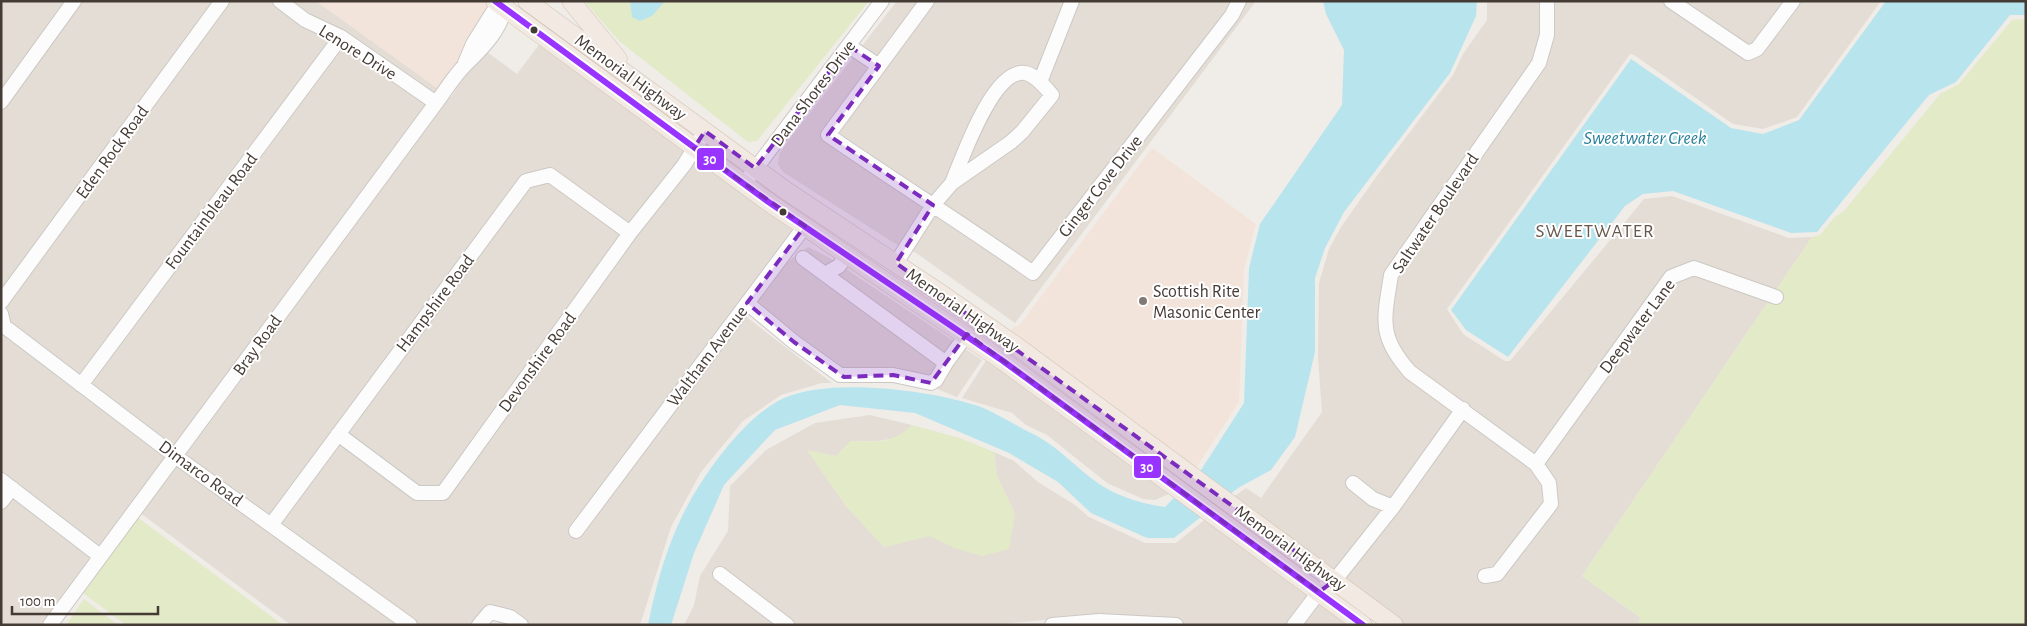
<svg xmlns="http://www.w3.org/2000/svg" width="2027" height="626" font-family="'Alegreya Sans',sans-serif">
  <style>
    .residential { fill: #e4ddd5 }
    .commercial { fill: #f3e4db }
    .green { fill: #e3eac8 }
    .water { fill: #b8e4ee }
    .lines { fill: none; stroke-linecap: round; stroke-linejoin: round }
    .minor-casing { stroke: #ccc8c4; stroke-width: 16 }
    .major-casing { stroke: #d2c4b5; stroke-width: 19 }
    .minor { stroke: #fdfcfc; stroke-width: 14 }
    .major { stroke: #f1e9e2; stroke-width: 18 }
    .bus-1-casing { stroke: #fff; stroke-width: 10 }
    .bus-1 { stroke: #93f; stroke-width: 6 }
    .marked { fill: #7b2cbf; fill-opacity: 0.2; stroke: #7b2cbf; stroke-width: 4; stroke-dasharray: 10 6; stroke-linejoin: round }
    .bus-dot { fill: #453b35; stroke: #fff; stroke-width: 2 }
    .poi-dot { fill: #817974; stroke: #fff; stroke-width: 2 }
    .labels { text-anchor: middle; stroke-width: 4; stroke-linejoin: round; paint-order: stroke }
    .street-label { font-size: 18px; fill: #453b35; stroke: #fff }
    .poi-label { font-size: 18px; fill: #453b35; stroke: #fff; text-anchor: start }
    .water-label { font-size: 19px; font-style: italic; fill: #298099; stroke: #fff }
    .neighbourhood-label { font-size: 19px; letter-spacing: 1px; fill: #68574c; stroke: #fff }
    .line-badge { stroke: #fff; stroke-width: 2 }
    .badge-label { font-size: 14px; text-anchor: middle; font-weight: bold; fill: #fff }
  </style>
  <rect width="100%" height="100%" fill="#f0ece8"/>
  <path class="residential" d="M 1,1 L 68,1 L 1,93 Z
    M 81,1 L 216,1 L 1,294 L 1,110 Z
    M 229,1 L 271,1 L 302,25 L 333,39 L 80,377 L 9,322 L 5,306 Z
    M 290,1 L 316,1 L 440,90 L 435,95 Z
    M 897,1 L 1256,1 L 1015,323 L 916,253 L 894,243 L 783,172 L 778,165 L 779,154 L 791,137 Z
    M 1487,1 L 1881,1 L 1797,117 L 1763,129 L 1733,124 L 1634,55 L 1630,54 L 1447,309 L 1463,334 L 1505,361 L 1510,361 L 1644,199 L 1672,196 L 1789,238 L 1812,237 L 1582,576 L 1641,618 L 1637,625 L 1403,625 L 1232,498 L 1246,488 L 1261,498 L 1322,412 L 1318,357 L 1319,283 L 1329,249 L 1341,227 L 1379,173 L 1453,75 L 1463,54 L 1487,20 Z
    M 541,42 L 687,150 L 629,225 L 553,171 L 526,176 L 270,517 L 183,454 L 448,96 L 451,97 L 467,72 L 487,52 L 517,74 Z
    M 342,44 L 429,104 L 175,448 L 88,383 Z
    M 695,156 L 797,228 L 569,532 L 577,538 L 744,315 L 832,383 L 822,383 L 781,395 L 743,421 L 701,472 L 671,527 L 640,625 L 532,625 L 513,613 L 473,625 L 419,625 L 279,523 L 339,441 L 413,498 L 442,498 L 634,236 Z
    M 548,181 L 622,234 L 440,487 L 419,488 L 346,432 L 529,186 Z
    M 808,247 L 828,257 L 982,360 L 957,397 L 937,389 L 894,383 L 840,383 L 749,313 L 786,263 Z
    M 1,331 L 168,457 L 99,549 L 1,473 Z
    M 987,359 L 1171,493 L 1155,500 L 1143,499 L 1107,483 L 1047,435 L 1026,425 L 1012,413 L 962,398 Z
    M 870,415 L 912,425 L 898,438 L 877,441 L 851,441 L 836,456 L 808,451 L 846,506 L 884,547 L 1015,514 L 997,476 L 994,452 L 1014,461 L 1038,482 L 1075,505 L 1089,517 L 1145,543 L 1176,543 L 1208,517 L 1312,594 L 1288,625 L 1186,625 L 1178,619 L 1099,615 L 989,625 L 797,625 L 720,567 L 713,576 L 778,625 L 684,625 L 694,605 L 700,576 L 728,531 L 730,486 L 766,450 L 815,423 Z
    M 176,463 L 400,625 L 291,625 L 139,512 Z
    M 12,496 L 92,558 L 43,625 L 1,625 L 1,511 Z
    M 1320,600 L 1354,625 L 1301,625 Z"/>
  <path class="commercial" d="M 316,1 L 485,1 L 491,6 L 460,63 L 440,90 Z
    M 1152,148 L 1256,224 L 1244,269 L 1239,402 L 1195,470 L 1009,334 L 1013,327 L 1019,326 Z"/>
  <path class="green" d="M 584,1 L 869,1 L 757,141 L 748,142 L 619,41 Z
    M 2026,19 L 2026,625 L 1637,625 L 1641,618 L 1582,576 L 1812,237 L 1820,235 L 1835,217 L 1844,211 L 1940,94 L 1959,84 L 2012,20 Z
    M 912,425 L 960,438 L 994,452 L 997,476 L 1015,514 L 1009,549 L 982,556 L 957,549 L 929,536 L 884,547 L 846,506 L 807,450 L 836,456 L 851,441 C 879,441 890,445 912,425 Z
    M 137,517 L 283,625 L 126,625 L 83,593 Z
    M 84,599 L 118,625 L 66,625 Z"/>
  <path class="water" d="M 630,1 L 665,1 L 652,16 L 640,21 L 632,17 Z
    M 1323,1 L 1477,1 L 1476,16 L 1450,73 L 1344,212 L 1325,248 L 1315,278 L 1315,352 L 1295,437 L 1271,470 L 1238,488 L 1174,538 L 1147,538 L 1091,513 L 1058,482 L 1009,453 L 915,413 L 840,405 L 775,430 L 724,485 L 694,553 L 671,625 L 648,625 C 663,553 680,505 727,447 C 743,428 761,409 784,398 C 831,377 932,390 981,407 C 998,414 1015,425 1031,433 C 1059,446 1078,471 1104,487 C 1122,498 1144,504 1165,507 L 1201,470 L 1244,403 L 1249,268 L 1260,224 L 1342,105 L 1344,50 L 1326,14 Z
    M 1886,1 L 2026,1 L 2026,15 L 2010,15 L 1956,82 L 1929,95 L 1817,232 L 1791,233 L 1673,191 L 1643,194 L 1625,206 L 1508,357 L 1466,330 L 1451,310 L 1631,59 L 1731,128 L 1763,134 L 1799,120 Z"/>
  <g class="lines">
    <g class="minor-casing">
      <path id="minor" d="M 280,1 L 305,20 L 341,37 L 436,103
        M 927,1 L 828,135 C 896,182 965,225 1033,273 L 1232,15 L 1239,1
        M 1671,1 L 1748,53 L 1757,49 L 1793,1
        M 849,46 L 879,66
        M 465,63 L 473,44 L 498,4
        M 1040,82 L 1072,1
        M 1,102 L 74,1
        M 744,184 L 882,1
        M 803,258 L 946,363 L 967,334
        M 896,263 L 933,205 L 952,183 L 1011,142 L 1022,132 L 1052,95 C 1045,87 1036,75 1025,73 C 993,68 962,159 952,183
        M 825,274 L 839,266 L 847,255
        M 1,302 L 222,1
        M 747,303 L 794,342 L 840,375 L 893,375 L 931,383 L 936,380 L 946,363
        M 1,314 L 4,326 L 175,456 L 410,625
        M 81,385 L 341,37
        M 338,434 L 417,493 L 443,493 L 630,233 L 684,165 L 705,131
        M 1536,464 L 1671,277 L 1694,268 L 1776,297
        M 1,480 L 100,556
        M 1353,483 L 1373,499 L 1393,507
        M 1,502 L 12,488
        M 271,525 L 526,181 L 550,175 L 630,233
        M 576,531 L 805,226
        M 720,574 L 787,625
        M 1485,576 L 1497,574 L 1551,504 L 1549,483 L 1536,464 L 1410,372 C 1378,336 1384,320 1391,275 L 1539,63 L 1547,35 L 1547,1
        M 50,625 L 436,103 C 445,91 454,76 465,65 C 483,48 503,28 506,1
        M 479,625 L 490,612 L 510,617 L 521,625
        M 1052,625 L 1099,621 L 1176,625
        M 1294,625 L 1319,592 L 1335,580 L 1393,507 L 1463,409"/>
    </g>
    <g class="major-casing">
      <path id="major" d="M 495,1 L 767,201 L 1003,361 L 1363,625
        M 527,1 L 785,190 L 940,293 L 1015,345 L 1394,625
        M 571,1 L 618,59"/>
    </g>
    <use href="#minor" class="minor"/>
    <use href="#major" class="major"/>
    <g class="bus-1-casing">
      <path id="bus-1" d="M 495,1 L 767,201 L 1003,361 L 1363,625"/>
    </g>
    <use href="#bus-1" class="bus-1"/>
  </g>
  <path class="marked" d="M 849,46 L 879,66 L 828,135 L 933,205 L 896,263 L 1335,580 L 1319,592 L 967,334 L 931,383 L 893,375 L 844,377 L 794,342 L 747,303 L 805,226 L 694,148 L 705,131 L 755,168 Z"/>
  <g class="bus-dot">
    <circle cx="534" cy="30" r="4.5"/>
    <circle cx="783" cy="212" r="4.5"/>
  </g>
  <circle class="poi-dot" cx="1143" cy="301" r="5"/>
  <g class="labels">
    <g class="street-label">
      <text transform="translate(358 52) rotate(32)" y="6">Lenore Drive</text>
      <text transform="translate(631 77) rotate(36)" y="6">Memorial Highway</text>
      <text transform="translate(813 93) rotate(-53)" y="6">Dana Shores Drive</text>
      <text transform="translate(112 152) rotate(-54)" y="6">Eden Rock Road</text>
      <text transform="translate(1100 186) rotate(-52)" y="6">Ginger Cove Drive</text>
      <text transform="translate(211 211) rotate(-53)" y="6">Fountainbleau Road</text>
      <text transform="translate(1435 213) rotate(-56)" y="6">Saltwater Boulevard</text>
      <text transform="translate(435 303) rotate(-53)" y="6">Hampshire Road</text>
      <text transform="translate(963 310) rotate(35)" y="6">Memorial Highway</text>
      <text transform="translate(1637 326) rotate(-53)" y="6">Deepwater Lane</text>
      <text transform="translate(257 345) rotate(-54)" y="6">Bray Road</text>
      <text transform="translate(707 356) rotate(-53)" y="6">Waltham Avenue</text>
      <text transform="translate(537 362) rotate(-54)" y="6">Devonshire Road</text>
      <text transform="translate(201 473) rotate(36)" y="6">Dimarco Road</text>
      <text transform="translate(1291 548) rotate(36)" y="6">Memorial Highway</text>
    </g>
    <g class="poi-label">
      <text x="1153" y="297">Scottish Rite<tspan x="1153" dy="21">Masonic Center</tspan></text>
    </g>
    <g class="water-label">
      <text x="1645" y="144">Sweetwater Creek</text>
    </g>
    <g class="neighbourhood-label">
      <text x="1595" y="237">SWEETWATER</text>
    </g>
  </g>
  <g class="line-badge">
    <rect x="696" y="147" width="29" height="24" rx="5" fill="#93f"/>
    <rect x="1133" y="455" width="29" height="24" rx="5" fill="#93f"/>
  </g>
  <g class="badge-label">
    <text x="710" y="164">30</text>
    <text x="1147" y="472">30</text>
  </g>
  <rect width="2027" height="626" fill="none" stroke="#453b35" stroke-width="5"/>
  <path d="M12 606v8h146v-8" fill="none" stroke="#453b35" stroke-width="2.5"/>
  <text x="20" y="606" font-size="15" fill="#453b35" stroke="#ffffff" stroke-width="4" paint-order="stroke">100 m</text>
</svg>
